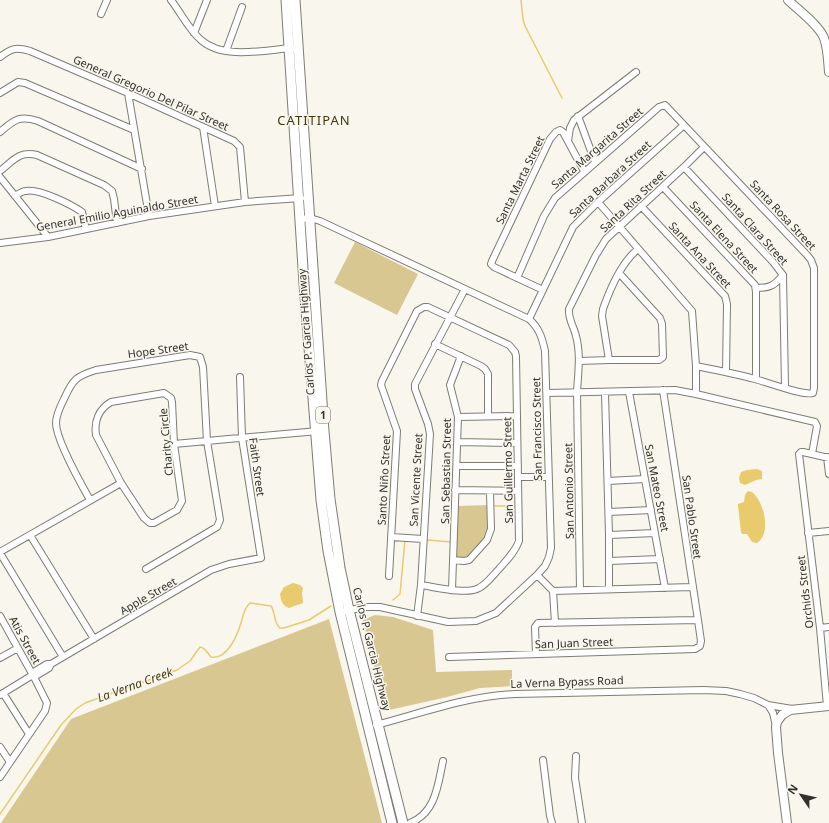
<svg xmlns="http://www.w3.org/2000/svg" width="829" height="823" font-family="'Noto Sans',sans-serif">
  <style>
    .green { fill: #d9c791 }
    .water { fill: #e9ca6d }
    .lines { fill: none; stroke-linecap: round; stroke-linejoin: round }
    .stream { stroke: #e9ca6d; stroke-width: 1.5 }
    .minor-casing { stroke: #7e7c73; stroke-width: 8 }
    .major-casing { stroke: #7e7c73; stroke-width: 10 }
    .highway-casing { stroke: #7e7c73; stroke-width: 11 }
    .minor { stroke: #fff; stroke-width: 6 }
    .major { stroke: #fff; stroke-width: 8 }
    .highway { stroke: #fff; stroke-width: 9 }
    .labels { text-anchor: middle; stroke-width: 3; stroke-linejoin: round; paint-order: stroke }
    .shield { fill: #f9f6ed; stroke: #6d6b67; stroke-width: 1 }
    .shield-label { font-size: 10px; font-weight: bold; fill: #31302d }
    .street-label { font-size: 11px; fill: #31302d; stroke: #f9f6ed }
    .water-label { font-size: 12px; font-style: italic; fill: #4b3e16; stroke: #f9f6ed }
    .quarter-label { font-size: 13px; letter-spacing: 1px; fill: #44370e; stroke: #f9f6ed }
  </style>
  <rect width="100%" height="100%" fill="#f9f6ed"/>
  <path class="green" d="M 355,242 L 418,274 L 397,315 L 334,283 Z
    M 489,505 C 489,523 490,532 479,547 C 470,557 468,559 455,558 L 458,506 Z
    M 375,615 L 393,617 L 433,630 L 436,672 L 512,670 L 512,686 L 480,688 L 447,697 L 385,711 L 363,620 Z
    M 329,619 L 382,823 L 1,823 L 71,719 Z"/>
  <path class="water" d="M 757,469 L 762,471 L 762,479 L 756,480 L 745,485 L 740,483 L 739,478 L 741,472 L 747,470 Z
    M 748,491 L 752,492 C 764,501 772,534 757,543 L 752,542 L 747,534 L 742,534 L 741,532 L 738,506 L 738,504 L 744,502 L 745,495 Z
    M 293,583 L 300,585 L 303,588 L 302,593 L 303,603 L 289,608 C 282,606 281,600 280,594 L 284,587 Z"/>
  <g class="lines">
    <path class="stream" d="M 521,0 L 523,19 L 525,26 L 562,98
      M 493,506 L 516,506
      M 428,540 L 451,542
      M 393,600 L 400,594 L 405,540
      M 0,814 L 61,725 L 76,709 L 85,703 L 177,670 L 190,661 L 200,647 C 206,648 207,653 211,657 C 227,660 237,636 241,623 C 243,616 244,608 250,603 L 271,606 C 276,613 273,622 280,628 L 284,628 L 309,620 L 331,606"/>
    <g class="minor-casing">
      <path id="minor" d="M 171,0 C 181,13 189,30 201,40 C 223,60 265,50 292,48
        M 101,14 L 107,0
        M 194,33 L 207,0
        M 226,51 L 242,7
        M 0,57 C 12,48 16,47 30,51 L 128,93 L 234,141 L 240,147 L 245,202
        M 0,93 L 18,82 L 25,83 L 134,130
        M 128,93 L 149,216
        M 578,116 L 595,162
        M 203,127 L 215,206
        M 0,132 C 14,120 19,115 38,121 L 142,169
        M 568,141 L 570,128 L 574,120 L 636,72
        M 684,167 L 773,262 L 783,275 L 785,388
        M 0,171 C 14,160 19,151 37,155 L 104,185 L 112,191 L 114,199 L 117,223
        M 0,177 L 48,237
        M 663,187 L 755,285 L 756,292 L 756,379
        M 15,196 C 18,194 23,191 26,191 C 39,188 72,205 82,212 L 86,229
        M 598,202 L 692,311 L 696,366 L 696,394
        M 641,206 L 725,296 L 727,304 L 726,372
        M 301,219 L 310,218 L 320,221 L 529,319 C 539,328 542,337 545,351 L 551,548 L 549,557 L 545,566 L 537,575 L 496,613 L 476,621 L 448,622 L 380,607 L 365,607 L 346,611
        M 0,243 L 48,237 L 149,216 L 245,202 L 301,198
        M 517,278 L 544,216 L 555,198 L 659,107 L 665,105 L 807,255 L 811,260 L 814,268 L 814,388 L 813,393 C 804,396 766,382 755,379 C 736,374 716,370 696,366
        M 756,288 C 770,288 774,286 783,275
        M 543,290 L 494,267 L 491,264 L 492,261 L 550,139 L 556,132 L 560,130 L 563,132 L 584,171
        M 529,319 L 573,227 L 598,202 L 684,125
        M 435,344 L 481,366 L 485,369 L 488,374 L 488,416
        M 609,360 L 602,316 L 603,309 C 610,289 622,262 638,249
        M 579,361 L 609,360 L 659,360 L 663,357 L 662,324 L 660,318 L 619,273
        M 629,392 L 665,588
        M 164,393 L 171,398 L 172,402 L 174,444 L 182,501 L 177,510 L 154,523 L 150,523 L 144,518 L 121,483 L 96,435 C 94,421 99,409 111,402 Z
        M 547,393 L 675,390 L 696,394 L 815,422 L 817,426 L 812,454
        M 605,393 L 609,535 L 609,589
        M 458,417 L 517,416
        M 458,442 L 517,443
        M 174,444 L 318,431
        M 827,457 L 829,474
        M 457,466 L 518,466
        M 518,477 L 548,477
        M 608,481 L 645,479
        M 455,490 L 518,491
        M 90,500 C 81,484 56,440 56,423 C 56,414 61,405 65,397 C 73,379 77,376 96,370 L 190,355 L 200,357 L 203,367 L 207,441 L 220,520 L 217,527 L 146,569
        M 609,512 L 651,510
        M 808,533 L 829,531
        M 30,535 L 94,639
        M 609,535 L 655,533
        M 391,537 L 423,539
        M 0,552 L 121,483
        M 0,553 L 63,657
        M 453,560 L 464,561 L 469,560 L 487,540 L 491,529 L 490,492
        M 609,561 L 660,559
        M 537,575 L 553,591 L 692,587
        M 389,576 L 397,431 L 381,385 L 382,381 L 417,311 L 424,307 L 428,307 L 509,345 L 515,352 L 516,356 L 519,541 C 515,552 507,560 499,569 C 493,575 487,584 479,588 C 467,595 435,587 421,585
        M 452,590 L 458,417 L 450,385 L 461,356
        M 580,590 L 577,392 C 578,374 581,354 576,336 C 574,327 568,319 569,309 L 596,255 L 606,239 L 684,167 L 704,147
        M 553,591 L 555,623
        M 0,616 L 34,677 L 47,703 L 45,711 L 0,777
        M 417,616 L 421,585 L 430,434 L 428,424 L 415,389 L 415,384 L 465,289
        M 820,628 L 829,627
        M 536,654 L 535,627 L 538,623 L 698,620
        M 449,657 L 695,649 L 700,646 L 701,641 L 698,620 L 663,390
        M 0,658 L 18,648
        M 31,676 L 34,677 L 49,668 L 51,664
        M 3,693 L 29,734
        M 0,695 L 31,676 L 32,673 L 47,664 L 51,664 L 211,570 L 229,564 L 261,558 L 242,438 L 240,377
        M 768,705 L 773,713 L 776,726
        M 827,706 L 820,628 L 799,454 L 801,452 L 803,452 L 829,458
        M 376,725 C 422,713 467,696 515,694 L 703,690 L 726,691 L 740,694 L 754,698 L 768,705 L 792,709
        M 0,747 L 10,762
        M 576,756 L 575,778 L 582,823
        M 543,760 L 550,816 L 552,823
        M 410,823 C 436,813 438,784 443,761"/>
    </g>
    <g class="major-casing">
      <path id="major" d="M 788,0 C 798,10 819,25 824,38 C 828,49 828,61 829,72
        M 787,823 L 778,753 L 776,727 L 777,722 L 782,715 L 790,710 L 829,706"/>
    </g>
    <g class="highway-casing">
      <path id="highway" d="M 286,0 L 304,284 L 321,500 L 328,551 L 340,612 L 392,823
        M 295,0 L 324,431 L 330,499 L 340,568 L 349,610 L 403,823"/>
    </g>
    <use href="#minor" class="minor"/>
    <use href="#major" class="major"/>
    <use href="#highway" class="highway"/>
  </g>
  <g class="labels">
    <rect class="shield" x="316" y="407" width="14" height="16" rx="3"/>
    <g class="shield-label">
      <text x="323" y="419">1</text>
    </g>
    <g class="street-label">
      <text transform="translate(151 93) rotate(24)" y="4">General Gregorio Del Pilar Street</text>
      <text transform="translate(597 148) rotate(-41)" y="4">Santa Margarita Street</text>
      <text transform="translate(610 179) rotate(-43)" y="4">Santa Barbara Street</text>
      <text transform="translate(520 180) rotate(-64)" y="4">Santa Marta Street</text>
      <text transform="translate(633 201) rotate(-43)" y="4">Santa Rita Street</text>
      <text transform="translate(117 213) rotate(-10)" y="4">General Emilio Aguinaldo Street</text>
      <text transform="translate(783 215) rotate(47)" y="4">Santa Rosa Street</text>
      <text transform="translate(755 229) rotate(48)" y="4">Santa Clara Street</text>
      <text transform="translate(724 237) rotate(47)" y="4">Santa Elena Street</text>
      <text transform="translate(700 255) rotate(47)" y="4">Santa Ana Street</text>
      <text transform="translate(306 332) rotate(-94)" y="4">Carlos P. Garcia Highway</text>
      <text transform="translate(158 350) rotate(-8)" y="4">Hope Street</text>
      <text transform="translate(537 429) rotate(-91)" y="4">San Francisco Street</text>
      <text transform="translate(166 442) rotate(-95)" y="4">Charity Circle</text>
      <text transform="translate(257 467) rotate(82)" y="4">Faith Street</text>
      <text transform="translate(508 470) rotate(-91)" y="4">San Guillermo Street</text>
      <text transform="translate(446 471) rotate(-89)" y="4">San Sebastian Street</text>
      <text transform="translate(384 480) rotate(-87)" y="4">Santo Niño Street</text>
      <text transform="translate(416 480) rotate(-87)" y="4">San Vicente Street</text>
      <text transform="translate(657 488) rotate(79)" y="4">San Mateo Street</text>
      <text transform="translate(569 491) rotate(-91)" y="4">San Antonio Street</text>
      <text transform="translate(692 517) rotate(82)" y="4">San Pablo Street</text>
      <text transform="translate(805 592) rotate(-97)" y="4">Orchids Street</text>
      <text transform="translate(148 596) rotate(-30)" y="4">Apple Street</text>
      <text transform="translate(25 640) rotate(61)" y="4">Atis Street</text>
      <text transform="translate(574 643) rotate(-2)" y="4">San Juan Street</text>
      <text transform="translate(372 649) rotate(76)" y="4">Carlos P. Garcia Highway</text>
      <text transform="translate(567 682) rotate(-2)" y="4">La Verna Bypass Road</text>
    </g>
    <g class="water-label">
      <text transform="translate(135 685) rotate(-20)" y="4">La Verna Creek</text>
    </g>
    <g class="quarter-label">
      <text x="314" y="125">CATITIPAN</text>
    </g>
  </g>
  <g transform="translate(801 795) rotate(304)" stroke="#f9f6ed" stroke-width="3" paint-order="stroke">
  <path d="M0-3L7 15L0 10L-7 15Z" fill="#31302d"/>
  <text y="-6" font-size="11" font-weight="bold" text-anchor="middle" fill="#31302d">N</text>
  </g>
</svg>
